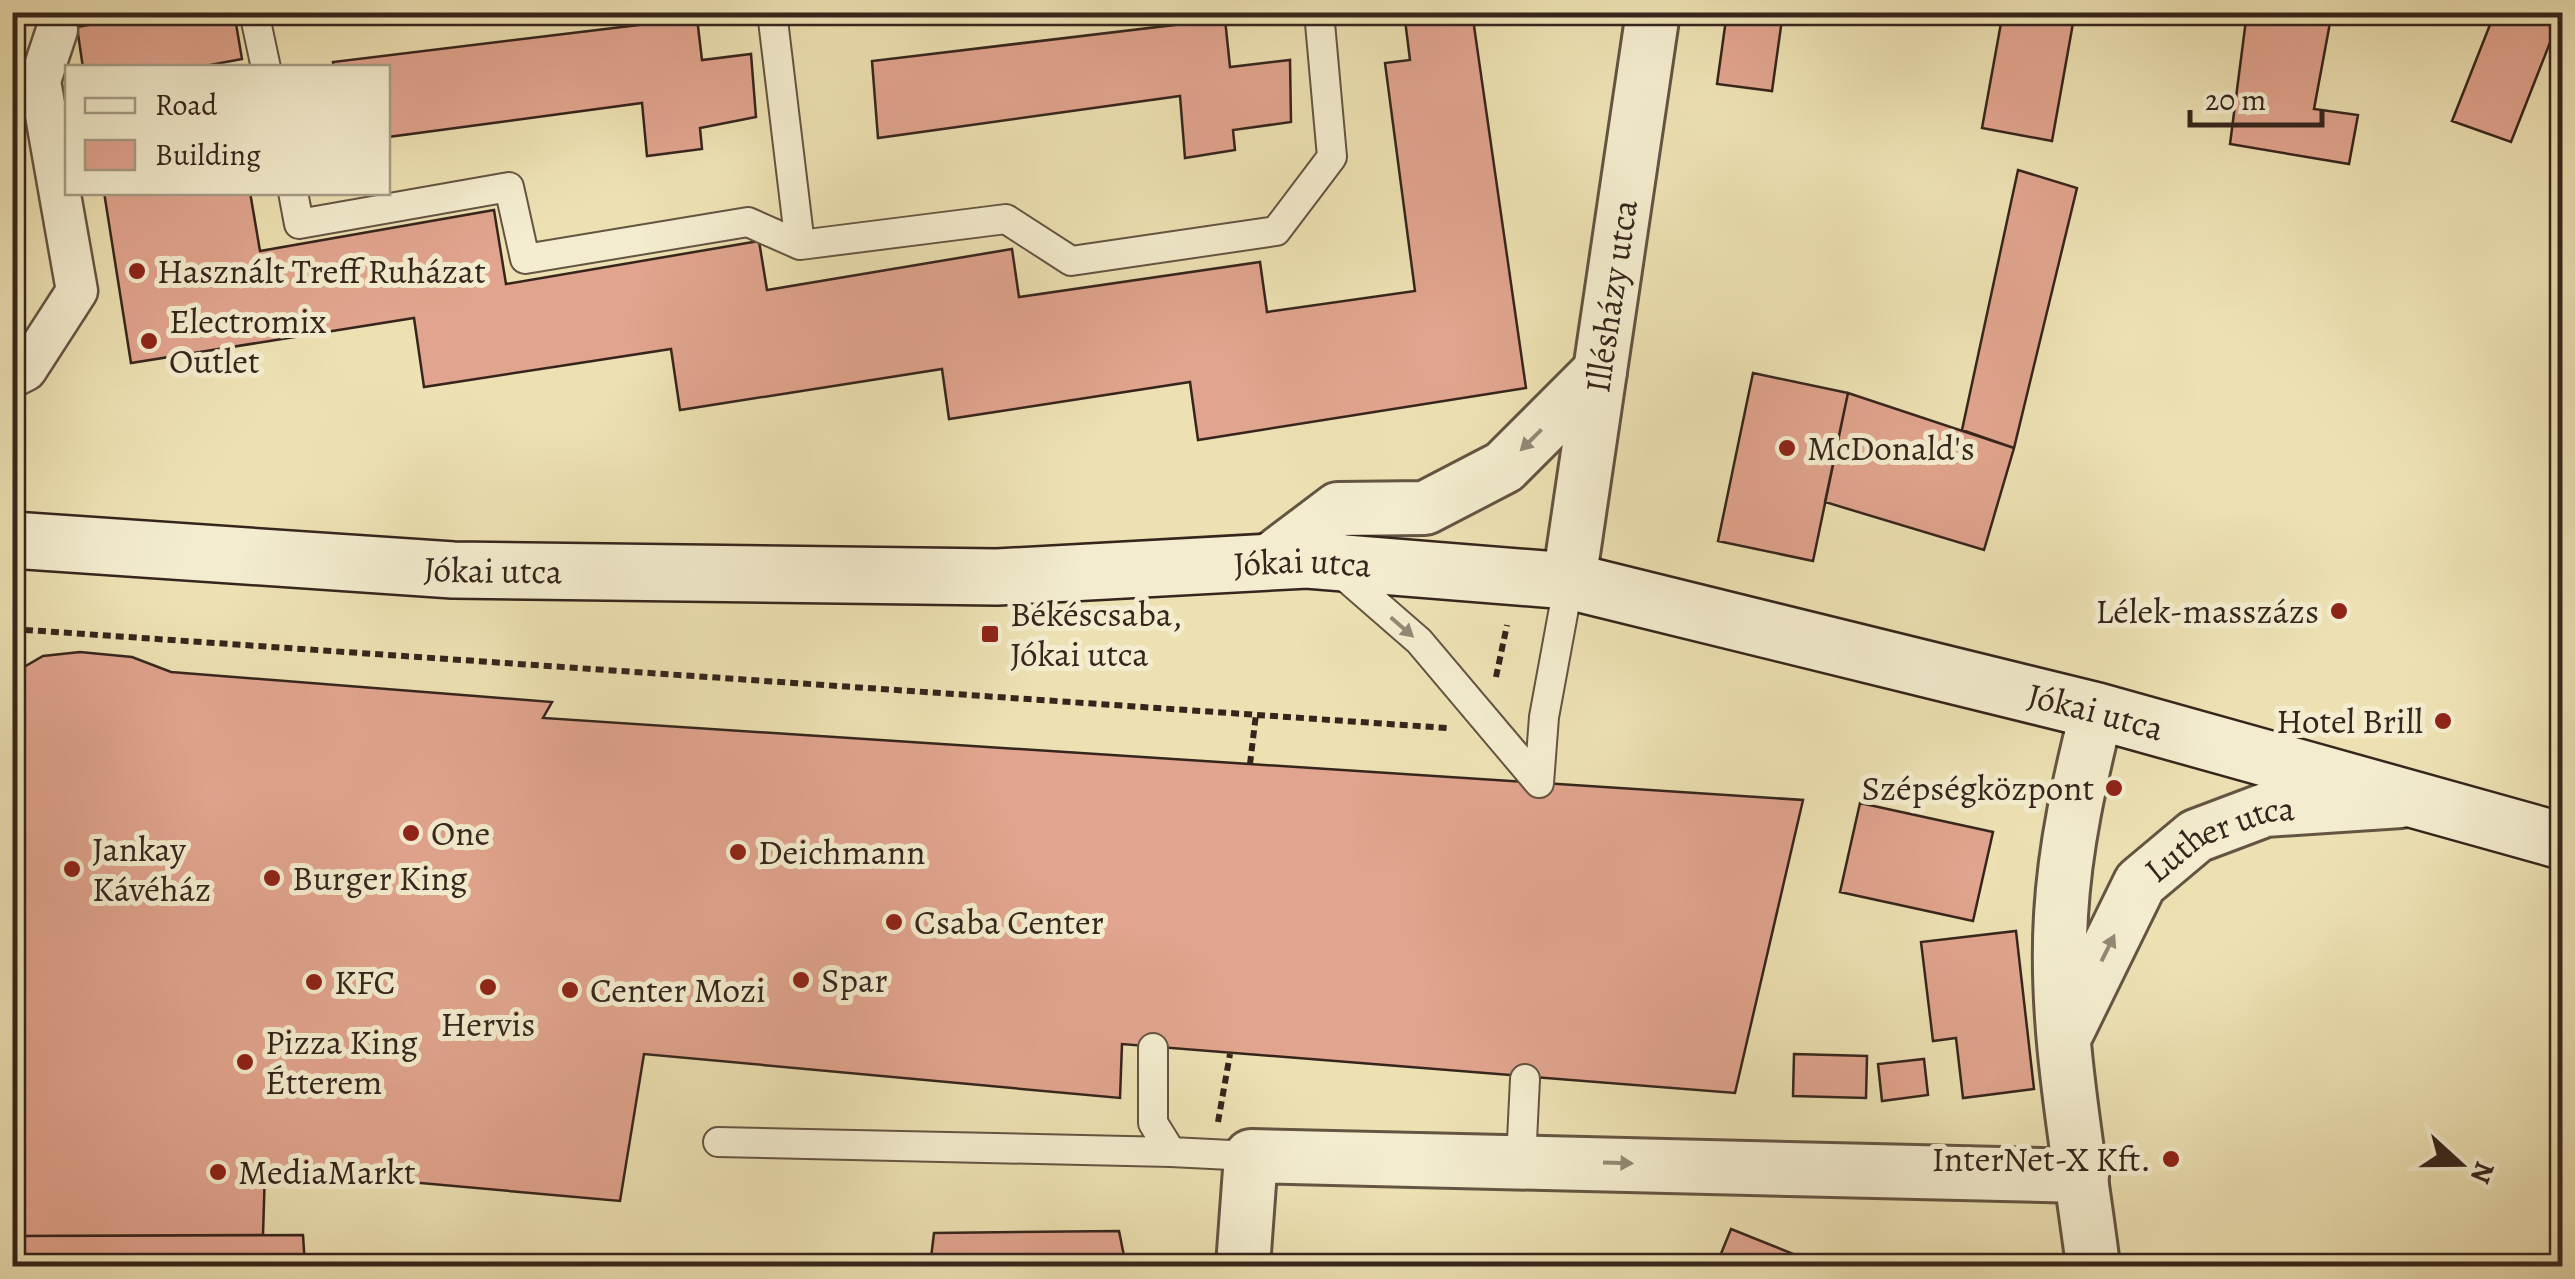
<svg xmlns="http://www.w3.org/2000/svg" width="2575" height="1279" font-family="Alegreya,serif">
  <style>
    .building { fill: #e1a48e; stroke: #36251c; stroke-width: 2.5 }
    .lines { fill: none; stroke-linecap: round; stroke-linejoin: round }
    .service-casing { stroke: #645442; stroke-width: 32 }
    .pedestrian-casing { stroke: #645442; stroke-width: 45 }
    .minor-casing { stroke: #645442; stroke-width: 58 }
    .secondary-casing { stroke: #36251c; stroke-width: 60 }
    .path { stroke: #36251c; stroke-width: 6; stroke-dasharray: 8 5; stroke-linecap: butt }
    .service { stroke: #f3ecce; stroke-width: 28 }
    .pedestrian { stroke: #f3ecce; stroke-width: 40 }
    .minor { stroke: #f3ecce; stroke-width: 52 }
    .secondary { stroke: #f3ecce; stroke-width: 55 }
    .oneway { fill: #948875 }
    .poi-dot { fill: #8f2418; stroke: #f3ecce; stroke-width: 4 }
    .labels { text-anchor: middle; stroke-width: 10; stroke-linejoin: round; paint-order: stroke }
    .poi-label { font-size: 35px; fill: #36251c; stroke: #f3ecce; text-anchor: start }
    .street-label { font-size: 35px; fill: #36251c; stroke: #f3ecce }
  </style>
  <rect width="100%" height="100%" fill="#ede1b3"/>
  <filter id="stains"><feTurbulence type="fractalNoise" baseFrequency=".002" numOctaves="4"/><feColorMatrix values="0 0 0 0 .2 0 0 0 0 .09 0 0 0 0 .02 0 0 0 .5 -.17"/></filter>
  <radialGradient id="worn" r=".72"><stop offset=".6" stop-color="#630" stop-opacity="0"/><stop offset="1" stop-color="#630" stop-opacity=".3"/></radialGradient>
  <path class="building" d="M 162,12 L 234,12 L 242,59 L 194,68 L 83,68 L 77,27 Z
    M 1404,12 L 1472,12 L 1526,388 L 1198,440 L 1190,382 L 949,419 L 942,369 L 680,410 L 671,349 L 424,387 L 414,318 L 131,363 L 104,192 L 250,192 L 260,251 L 494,210 L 506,284 L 759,241 L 767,290 L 1012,249 L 1019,297 L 1260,262 L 1267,312 L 1415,291 L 1385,63 L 1410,60 Z
    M 1727,12 L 1783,12 L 1772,91 L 1717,84 Z
    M 2003,12 L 2075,12 L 2052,141 L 1982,128 Z
    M 2247,12 L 2332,12 L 2314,109 L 2358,115 L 2349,164 L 2230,144 Z
    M 2495,12 L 2562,12 L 2511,142 L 2452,121 Z
    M 697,18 L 702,60 L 751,54 L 756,117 L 700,128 L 702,149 L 647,156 L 642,103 L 388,137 L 388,68 L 334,68 L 333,62 Z
    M 1225,19 L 1230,67 L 1290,60 L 1291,122 L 1233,130 L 1235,150 L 1185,158 L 1180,96 L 878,138 L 872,61 Z
    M 2018,170 L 2077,188 L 2014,448 L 1962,430 Z
    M 1753,373 L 1848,393 L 1813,561 L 1718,541 Z
    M 1848,393 L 2014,448 L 1984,550 L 1825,502 Z
    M 80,652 L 132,657 L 171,672 L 552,702 L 543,718 L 1803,800 L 1735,1093 L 1122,1044 L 1120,1098 L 644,1054 L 620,1201 L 265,1169 L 263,1235 L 12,1236 L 12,674 L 43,656 Z
    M 1860,803 L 1993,832 L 1973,921 L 1840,892 Z
    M 2016,931 L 2034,1089 L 1963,1098 L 1956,1038 L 1933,1041 L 1921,942 Z
    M 1794,1054 L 1867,1056 L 1866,1098 L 1793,1096 Z
    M 1924,1059 L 1928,1095 L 1882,1101 L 1878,1064 Z
    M 1731,1229 L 1823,1266 L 1716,1266 Z
    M 1119,1231 L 1126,1266 L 930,1266 L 934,1233 Z
    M 303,1235 L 305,1266 L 12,1266 L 12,1236 Z"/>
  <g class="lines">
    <g class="service-casing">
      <path id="service" d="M 254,12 L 266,68
        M 772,12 L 800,245
        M 293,192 L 299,224 L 509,187 L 525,259 L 748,222 L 800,245 L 1006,219 L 1071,261 L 1276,231 L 1332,157 L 1319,12
        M 1334,567 L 1419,641 L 1539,783
        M 1539,783 L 1544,717 L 1569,581
        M 1153,1048 L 1153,1123 L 1171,1152 L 1251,1156
        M 718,1142 L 1171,1152
        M 1521,1161 L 1525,1079"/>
    </g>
    <g class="pedestrian-casing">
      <path id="pedestrian" d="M 12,377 L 26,370 L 77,291 L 40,81 L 57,30"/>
    </g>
    <g class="minor-casing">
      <g id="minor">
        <path d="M 1268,562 L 1338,509 L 1425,508 L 1504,467 L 1600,371"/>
        <path id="s1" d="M 1569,581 L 1653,12"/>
        <path id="s2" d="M 2068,1030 L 2140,883 L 2196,836 L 2265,810 L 2401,801"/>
        <path d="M 1243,1266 L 1251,1156 L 2082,1176"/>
        <path d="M 2093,1266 C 2079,1152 2054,1031 2061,915 C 2065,845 2080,779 2097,711"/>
      </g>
    </g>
    <g class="secondary-casing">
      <g id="secondary">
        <path id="s3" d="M 12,540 L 453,570 L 997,577 L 1307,560 L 1569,581 L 2097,711 L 2562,841"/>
      </g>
    </g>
    <path class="path" d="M 12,629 L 1447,728
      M 1496,677 L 1507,625
      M 1250,764 L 1256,714
      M 1218,1122 L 1230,1054"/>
    <use href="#service" class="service"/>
    <use href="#pedestrian" class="pedestrian"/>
    <use href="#minor" class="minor"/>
    <use href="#secondary" class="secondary"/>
  </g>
  <defs><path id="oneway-solid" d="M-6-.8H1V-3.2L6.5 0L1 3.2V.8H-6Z" transform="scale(2.5)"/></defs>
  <g class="oneway">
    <use href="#oneway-solid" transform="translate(1531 440) rotate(135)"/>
    <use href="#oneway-solid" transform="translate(1402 627) rotate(41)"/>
    <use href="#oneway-solid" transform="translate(2108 948) rotate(-64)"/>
    <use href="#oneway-solid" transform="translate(1618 1163) rotate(2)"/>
  </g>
  <g class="poi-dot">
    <circle cx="137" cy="271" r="10"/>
    <circle cx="149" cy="341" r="10"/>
    <circle cx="1787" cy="448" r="10"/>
    <circle cx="2339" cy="611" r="10"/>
    <rect x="980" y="624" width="20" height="20" rx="5"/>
    <circle cx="2443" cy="721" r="10"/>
    <circle cx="2114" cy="788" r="10"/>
    <circle cx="411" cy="833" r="10"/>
    <circle cx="738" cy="852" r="10"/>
    <circle cx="72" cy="869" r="10"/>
    <circle cx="272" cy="878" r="10"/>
    <circle cx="894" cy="922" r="10"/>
    <circle cx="801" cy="980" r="10"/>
    <circle cx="314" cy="982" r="10"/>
    <circle cx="488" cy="987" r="10"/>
    <circle cx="570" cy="990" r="10"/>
    <circle cx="245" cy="1062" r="10"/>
    <circle cx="2171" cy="1159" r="10"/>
    <circle cx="218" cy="1172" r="10"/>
  </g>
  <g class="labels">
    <g class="poi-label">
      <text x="157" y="283">Használt Treff Ruházat</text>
      <text x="169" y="333">Electromix<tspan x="169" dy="40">Outlet</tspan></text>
      <text x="1807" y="460">McDonald's</text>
      <text x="2319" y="623" text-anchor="end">Lélek-masszázs</text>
      <text x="1010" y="626">Békéscsaba,<tspan x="1010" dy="40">Jókai utca</tspan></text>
      <text x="2423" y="733" text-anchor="end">Hotel Brill</text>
      <text x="2094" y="800" text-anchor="end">Szépségközpont</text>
      <text x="431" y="845">One</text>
      <text x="92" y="861">Jankay<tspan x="92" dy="40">Kávéház</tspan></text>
      <text x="758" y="864">Deichmann</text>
      <text x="292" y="890">Burger King</text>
      <text x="914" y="934">Csaba Center</text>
      <text x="821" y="992">Spar</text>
      <text x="334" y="994">KFC</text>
      <text x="590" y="1002">Center Mozi</text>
      <text x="488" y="1036" text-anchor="middle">Hervis</text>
      <text x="265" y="1054">Pizza King<tspan x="265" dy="40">Étterem</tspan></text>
      <text x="2151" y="1171" text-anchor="end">InterNet-X Kft.</text>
      <text x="238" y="1184">MediaMarkt</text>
    </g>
    <g class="street-label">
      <text dy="12" stroke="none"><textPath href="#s1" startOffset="288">Illésházy utca</textPath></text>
      <text dy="12" stroke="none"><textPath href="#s3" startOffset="1292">Jókai utca</textPath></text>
      <text dy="12" stroke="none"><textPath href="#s3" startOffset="482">Jókai utca</textPath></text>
      <text dy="12" stroke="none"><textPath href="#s3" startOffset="2102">Jókai utca</textPath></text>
      <text dy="12" stroke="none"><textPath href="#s2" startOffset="258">Luther utca</textPath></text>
    </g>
  </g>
  <rect width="2575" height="1279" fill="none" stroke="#ede1b3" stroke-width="50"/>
  <rect x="15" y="15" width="2545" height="1249" fill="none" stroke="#36251c" stroke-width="5"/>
  <rect x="25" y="25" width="2525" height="1229" fill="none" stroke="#36251c" stroke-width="2.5"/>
  <rect x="65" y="65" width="325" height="130" fill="#f3ecce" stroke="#a79c87" stroke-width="2.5"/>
  <rect x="85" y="98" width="50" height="15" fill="#f3ecce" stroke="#a79c87" stroke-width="2.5"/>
  <text x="155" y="115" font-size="30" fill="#36251c">Road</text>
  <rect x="85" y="140" width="50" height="30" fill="#e1a48e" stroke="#a79c87" stroke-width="2.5"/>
  <text x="155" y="165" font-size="30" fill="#36251c">Building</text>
  <g transform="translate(2460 1164) rotate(111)" stroke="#f3ecce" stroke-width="8" paint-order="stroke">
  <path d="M0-8L18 38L0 25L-18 38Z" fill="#36251c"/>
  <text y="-15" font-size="28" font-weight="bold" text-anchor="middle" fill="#36251c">N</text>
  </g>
  <path d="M2190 110v15h132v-15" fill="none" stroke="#36251c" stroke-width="5"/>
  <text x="2205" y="110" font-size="30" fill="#36251c" stroke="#f3ecce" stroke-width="8" paint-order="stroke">20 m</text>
  <rect width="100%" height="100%" filter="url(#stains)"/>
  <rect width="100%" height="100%" fill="url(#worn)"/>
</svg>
